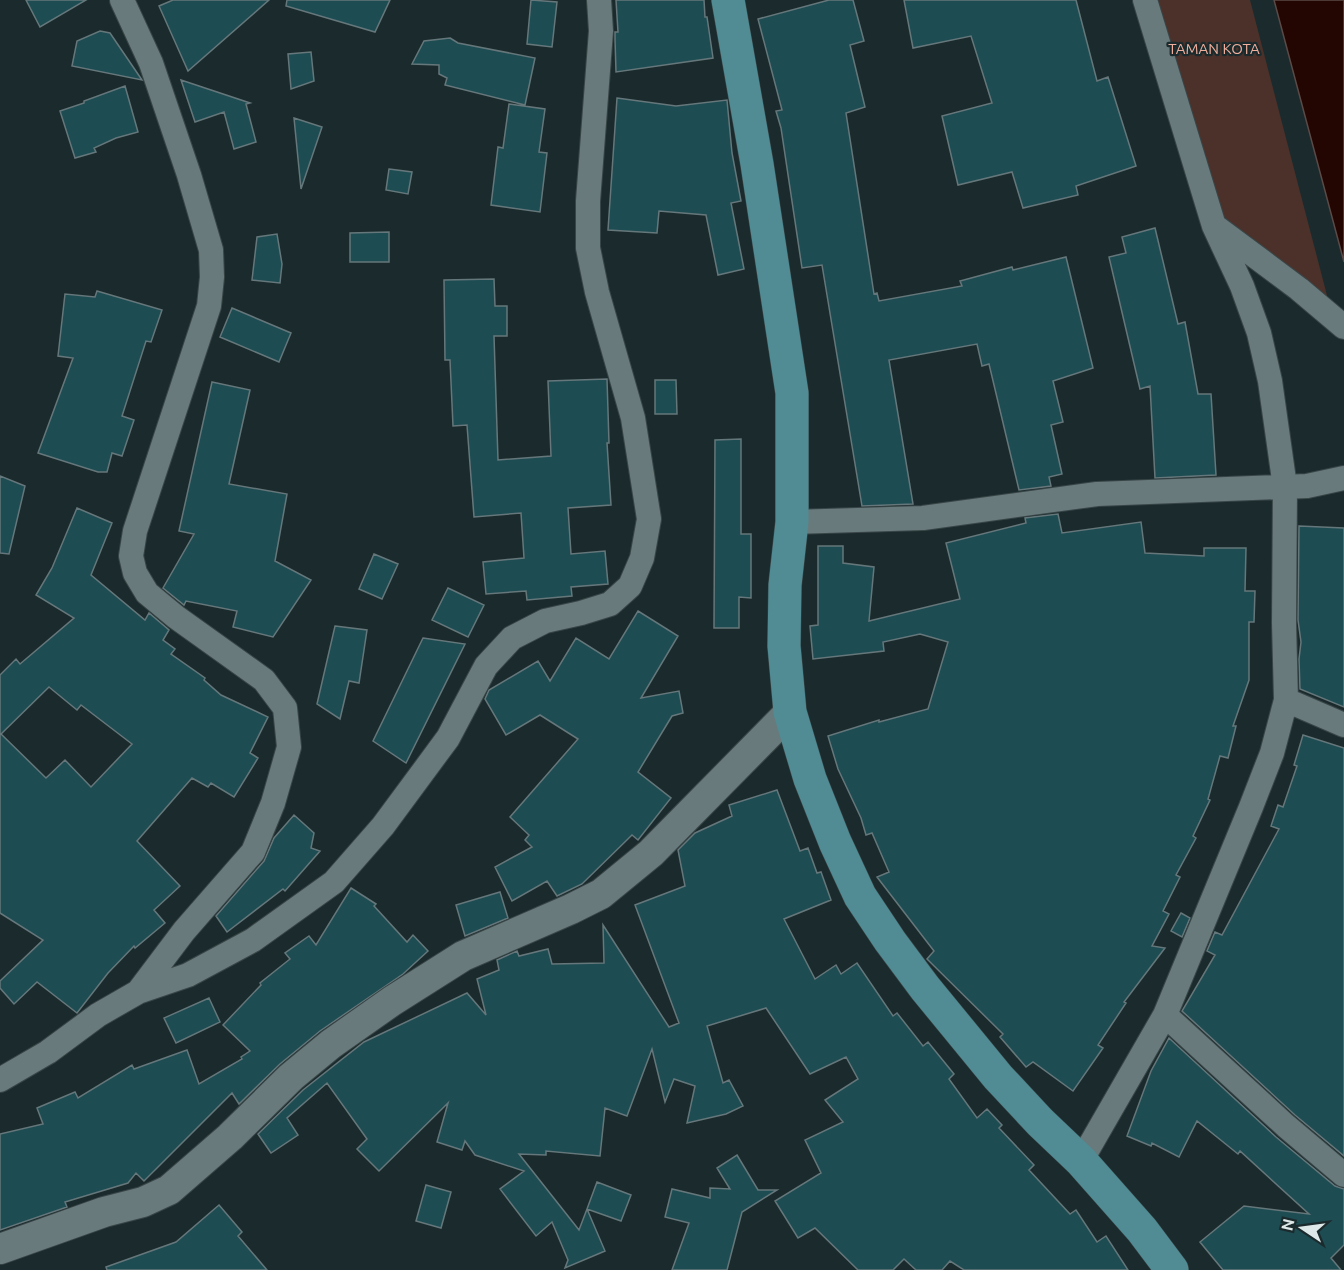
<svg xmlns="http://www.w3.org/2000/svg" width="1344" height="1270" font-family="Ubuntu,sans-serif">
  <style>
    .green { fill: #4c312a }
    .water { fill: #230602; stroke: #5b4a47; stroke-width: 1.5 }
    .building { fill: #1d4c53; stroke: #65777a; stroke-width: 1.5; fill-rule: evenodd }
    .lines { fill: none; stroke-linecap: round; stroke-linejoin: round }
    .minor-casing { stroke: #394648; stroke-width: 26 }
    .tertiary-casing { stroke: #394648; stroke-width: 32 }
    .trunk-casing { stroke: #394648; stroke-width: 34 }
    .minor { stroke: #697a7d; stroke-width: 24 }
    .tertiary { stroke: #697a7d; stroke-width: 30 }
    .trunk { stroke: #518b94; stroke-width: 33 }
    .labels { text-anchor: middle; stroke-width: 4.5; stroke-linejoin: round; paint-order: stroke }
    .park-label { font-size: 15px; fill: #f0ae9c; stroke: #1b2b2d }
  </style>
  <rect width="100%" height="100%" fill="#1b2b2d"/>
  <path class="green" d="M 1151,0 L 1250,0 L 1330,307 L 1218,222 Z"/>
  <path class="water" d="M 1274,0 L 1344,0 L 1344,262 Z"/>
  <path class="building" d="M 26,0 L 86,0 L 40,27 Z
    M 173,0 L 269,0 L 188,71 L 159,6 Z
    M 287,0 L 390,0 L 375,32 L 286,6 Z
    M 531,0 L 557,2 L 552,47 L 527,44 Z
    M 616,0 L 704,0 L 705,17 L 707,17 L 713,58 L 616,72 L 615,39 L 615,32 L 618,32 Z
    M 829,0 L 853,0 L 864,41 L 850,45 L 865,107 L 846,113 L 874,294 L 877,293 L 879,301 L 962,286 L 960,281 L 1012,267 L 1013,270 L 1066,257 L 1093,368 L 1053,381 L 1063,422 L 1051,425 L 1062,474 L 1049,477 L 1051,486 L 1019,490 L 989,364 L 982,366 L 977,344 L 889,360 L 913,504 L 862,506 L 822,265 L 802,268 L 781,128 L 776,111 L 782,110 L 758,19 Z
    M 904,0 L 1076,0 L 1097,81 L 1108,77 L 1136,166 L 1076,186 L 1078,195 L 1023,208 L 1012,172 L 958,185 L 942,116 L 992,103 L 971,36 L 913,48 Z
    M 100,31 L 110,33 L 142,80 L 72,66 L 77,41 Z
    M 450,38 L 458,43 L 535,58 L 525,105 L 445,85 L 447,78 L 439,74 L 439,65 L 412,64 L 424,41 Z
    M 311,52 L 314,81 L 291,89 L 288,54 Z
    M 181,80 L 250,103 L 246,104 L 256,142 L 234,149 L 224,112 L 195,122 Z
    M 125,86 L 138,132 L 116,138 L 94,148 L 96,152 L 75,158 L 60,111 L 84,103 L 84,101 Z
    M 617,98 L 676,106 L 727,100 L 732,153 L 741,201 L 731,203 L 744,269 L 718,275 L 706,215 L 659,211 L 657,233 L 608,230 Z
    M 509,104 L 545,109 L 539,152 L 547,153 L 540,212 L 491,205 L 498,147 L 503,148 Z
    M 294,118 L 322,127 L 301,189 Z
    M 389,169 L 412,172 L 408,194 L 386,190 Z
    M 1155,228 L 1178,324 L 1185,322 L 1198,394 L 1211,394 L 1216,475 L 1155,478 L 1150,386 L 1140,389 L 1109,257 L 1126,253 L 1122,237 Z
    M 389,232 L 389,262 L 350,262 L 350,233 Z
    M 277,234 L 282,264 L 280,283 L 252,280 L 257,237 Z
    M 494,279 L 495,306 L 507,306 L 507,336 L 494,336 L 498,460 L 551,456 L 548,381 L 607,379 L 609,443 L 607,443 L 611,505 L 568,508 L 571,554 L 605,551 L 608,584 L 571,587 L 572,596 L 527,600 L 526,591 L 486,594 L 483,562 L 524,558 L 521,513 L 474,517 L 467,425 L 453,426 L 450,360 L 445,360 L 444,280 Z
    M 97,291 L 162,310 L 151,342 L 146,341 L 122,416 L 134,420 L 122,456 L 112,453 L 107,472 L 98,472 L 38,453 L 73,358 L 58,356 L 65,294 L 95,297 Z
    M 232,308 L 291,333 L 279,362 L 220,337 Z
    M 655,380 L 676,380 L 677,414 L 655,414 Z
    M 212,382 L 250,390 L 229,484 L 287,494 L 275,561 L 311,580 L 273,637 L 233,627 L 237,611 L 186,601 L 184,605 L 163,588 L 194,534 L 179,531 Z
    M 741,439 L 741,534 L 751,534 L 751,598 L 739,597 L 739,628 L 714,628 L 715,440 Z
    M 0,476 L 25,486 L 9,554 L 0,553 Z
    M 77,508 L 112,523 L 91,575 L 145,620 L 149,613 L 169,630 L 163,640 L 175,649 L 171,654 L 205,678 L 204,680 L 221,695 L 268,717 L 250,753 L 258,758 L 234,797 L 211,783 L 208,787 L 192,778 L 137,841 L 180,886 L 154,910 L 165,923 L 135,948 L 134,946 L 108,973 L 77,1013 L 37,982 L 14,1004 L 0,988 L 0,981 L 43,940 L 0,913 L 0,675 L 16,659 L 20,664 L 74,618 L 36,595 L 52,568 ZM 49,687 L 77,710 L 81,705 L 132,744 L 91,787 L 65,760 L 46,778 L 1,734 Z
    M 1058,514 L 1062,533 L 1141,522 L 1145,553 L 1204,556 L 1204,548 L 1246,548 L 1245,591 L 1255,591 L 1254,622 L 1249,622 L 1249,680 L 1233,726 L 1236,726 L 1228,758 L 1220,756 L 1208,799 L 1210,800 L 1193,836 L 1196,838 L 1176,875 L 1180,877 L 1163,911 L 1169,914 L 1152,946 L 1165,948 L 1124,1002 L 1126,1003 L 1098,1045 L 1103,1048 L 1073,1091 L 1033,1062 L 1026,1067 L 1000,1037 L 1003,1034 L 927,959 L 934,951 L 877,877 L 889,872 L 872,833 L 866,835 L 861,818 L 838,769 L 828,736 L 879,720 L 879,722 L 928,709 L 948,642 L 920,634 L 883,642 L 884,651 L 813,659 L 810,626 L 818,625 L 818,546 L 843,546 L 843,563 L 874,567 L 869,621 L 960,599 L 946,543 L 1026,523 L 1025,518 Z
    M 1299,526 L 1344,528 L 1344,707 L 1300,689 L 1299,659 L 1301,642 L 1298,620 Z
    M 374,554 L 398,564 L 382,599 L 359,589 Z
    M 448,588 L 484,605 L 468,637 L 432,620 Z
    M 638,611 L 678,636 L 641,698 L 679,691 L 683,713 L 672,716 L 638,772 L 671,798 L 638,840 L 632,835 L 582,884 L 557,896 L 547,881 L 512,901 L 495,867 L 532,847 L 525,840 L 529,835 L 510,817 L 578,739 L 540,715 L 506,735 L 485,699 L 489,690 L 538,661 L 550,681 L 576,638 L 609,659 Z
    M 335,626 L 367,630 L 359,683 L 349,681 L 340,719 L 317,704 Z
    M 423,638 L 465,644 L 406,763 L 373,741 Z
    M 1303,735 L 1344,748 L 1344,1156 L 1295,1115 L 1182,1011 L 1215,955 L 1207,951 L 1215,932 L 1222,935 L 1279,829 L 1271,826 L 1278,805 L 1283,807 L 1297,766 L 1294,765 Z
    M 777,790 L 800,851 L 808,848 L 817,873 L 821,872 L 831,900 L 784,919 L 815,979 L 836,965 L 841,974 L 857,963 L 893,1016 L 897,1013 L 923,1046 L 928,1042 L 954,1074 L 949,1079 L 977,1118 L 987,1109 L 1002,1125 L 999,1128 L 1034,1165 L 1029,1170 L 1070,1214 L 1076,1210 L 1097,1242 L 1106,1236 L 1128,1270 L 964,1270 L 950,1261 L 942,1270 L 916,1270 L 904,1259 L 893,1270 L 858,1270 L 815,1228 L 798,1238 L 775,1201 L 821,1173 L 805,1140 L 843,1122 L 825,1100 L 858,1079 L 846,1057 L 810,1074 L 766,1008 L 707,1026 L 723,1083 L 729,1080 L 743,1106 L 726,1114 L 687,1123 L 695,1086 L 674,1079 L 665,1102 L 652,1049 L 627,1116 L 605,1108 L 600,1156 L 546,1151 L 546,1155 L 519,1154 L 579,1230 L 587,1209 L 605,1251 L 565,1268 L 568,1260 L 552,1222 L 536,1236 L 500,1189 L 524,1171 L 475,1155 L 465,1141 L 462,1150 L 437,1142 L 448,1103 L 379,1171 L 357,1149 L 367,1139 L 327,1083 L 287,1118 L 298,1135 L 271,1153 L 258,1134 L 303,1090 L 364,1042 L 467,993 L 486,1015 L 477,979 L 499,970 L 497,960 L 517,951 L 519,956 L 548,949 L 552,964 L 604,963 L 603,925 L 669,1027 L 679,1023 L 635,905 L 685,886 L 678,850 L 695,833 L 732,816 L 729,805 Z
    M 294,815 L 314,833 L 311,848 L 320,851 L 285,891 L 283,889 L 227,932 L 216,916 L 264,861 L 274,838 Z
    M 351,888 L 376,904 L 374,906 L 407,942 L 413,935 L 428,951 L 403,974 L 320,1031 L 280,1064 L 239,1104 L 232,1093 L 144,1181 L 136,1173 L 128,1183 L 65,1202 L 67,1207 L 0,1230 L 0,1134 L 43,1124 L 37,1108 L 75,1092 L 78,1098 L 132,1065 L 134,1069 L 187,1050 L 199,1084 L 242,1059 L 241,1057 L 250,1051 L 223,1025 L 261,985 L 260,983 L 290,959 L 285,953 L 309,936 L 316,945 Z
    M 500,892 L 508,918 L 465,936 L 456,905 Z
    M 1181,913 L 1190,918 L 1182,937 L 1171,931 Z
    M 209,998 L 220,1022 L 176,1043 L 164,1018 Z
    M 1169,1038 L 1276,1137 L 1335,1186 L 1344,1189 L 1344,1245 L 1331,1258 L 1341,1270 L 1223,1270 L 1200,1242 L 1244,1206 L 1309,1214 L 1240,1151 L 1238,1154 L 1197,1121 L 1179,1157 L 1152,1143 L 1151,1146 L 1127,1136 L 1151,1071 Z
    M 737,1155 L 758,1190 L 777,1190 L 742,1212 L 727,1270 L 672,1270 L 689,1223 L 665,1217 L 672,1189 L 710,1198 L 710,1188 L 730,1189 L 717,1168 Z
    M 597,1182 L 631,1195 L 621,1221 L 587,1209 Z
    M 426,1185 L 451,1192 L 441,1228 L 416,1221 Z
    M 219,1205 L 242,1232 L 238,1236 L 267,1270 L 107,1270 L 106,1267 L 176,1242 Z"/>
  <g class="lines">
    <g class="minor-casing">
      <path id="minor" d="M 122,0 L 151,63 L 189,175 L 211,250 L 212,277 L 209,306 L 135,531 L 131,556 L 135,573 L 147,593 L 176,617 L 264,680 L 285,708 L 289,747 L 273,803 L 253,852 L 184,931 L 138,992
        M 1216,227 L 1299,289 L 1344,327
        M 792,522 L 923,518 L 1097,494 L 1307,486 L 1344,478
        M 1286,700 L 1344,725
        M 1165,1015 L 1286,1126 L 1344,1175
        M 0,1080 L 48,1052 L 98,1015 L 138,992 L 188,975 L 253,940 L 334,882 L 383,826 L 448,738 L 486,666 L 512,638 L 545,621 L 581,613 L 610,604 L 630,586 L 642,558 L 649,519 L 633,418 L 597,292 L 588,248 L 588,201 L 601,31 L 599,0
        M 1081,1161 L 1165,1015 L 1251,807 L 1272,753 L 1286,700 L 1284,623 L 1285,487 L 1270,381 L 1259,333 L 1242,286 L 1214,226 L 1145,0"/>
    </g>
    <g class="tertiary-casing">
      <path id="tertiary" d="M 0,1249 L 104,1212 L 143,1202 L 169,1190 L 230,1137 L 291,1077 L 331,1044 L 392,1001 L 463,956 L 571,909 L 601,894 L 651,853 L 790,712"/>
    </g>
    <g class="trunk-casing">
      <path id="trunk" d="M 728,0 L 757,164 L 792,393 L 792,522 L 785,585 L 784,646 L 790,712 L 810,779 L 835,842 L 860,896 L 890,941 L 925,988 L 998,1077 L 1040,1122 L 1081,1161 L 1142,1230 L 1172,1270"/>
    </g>
    <use href="#minor" class="minor"/>
    <use href="#tertiary" class="tertiary"/>
    <use href="#trunk" class="trunk"/>
  </g>
  <g class="labels">
    <g class="park-label">
      <text x="1214" y="54">TAMAN KOTA</text>
    </g>
  </g>
  <g transform="translate(1302 1228) rotate(283)" stroke="#1b2b2d" stroke-width="4.5" paint-order="stroke">
  <path d="M0-4.5L10 22L0 15L-10 22Z" fill="#dee8e9"/>
  <text y="-9" font-size="16" font-weight="bold" text-anchor="middle" fill="#dee8e9">N</text>
  </g>
</svg>
